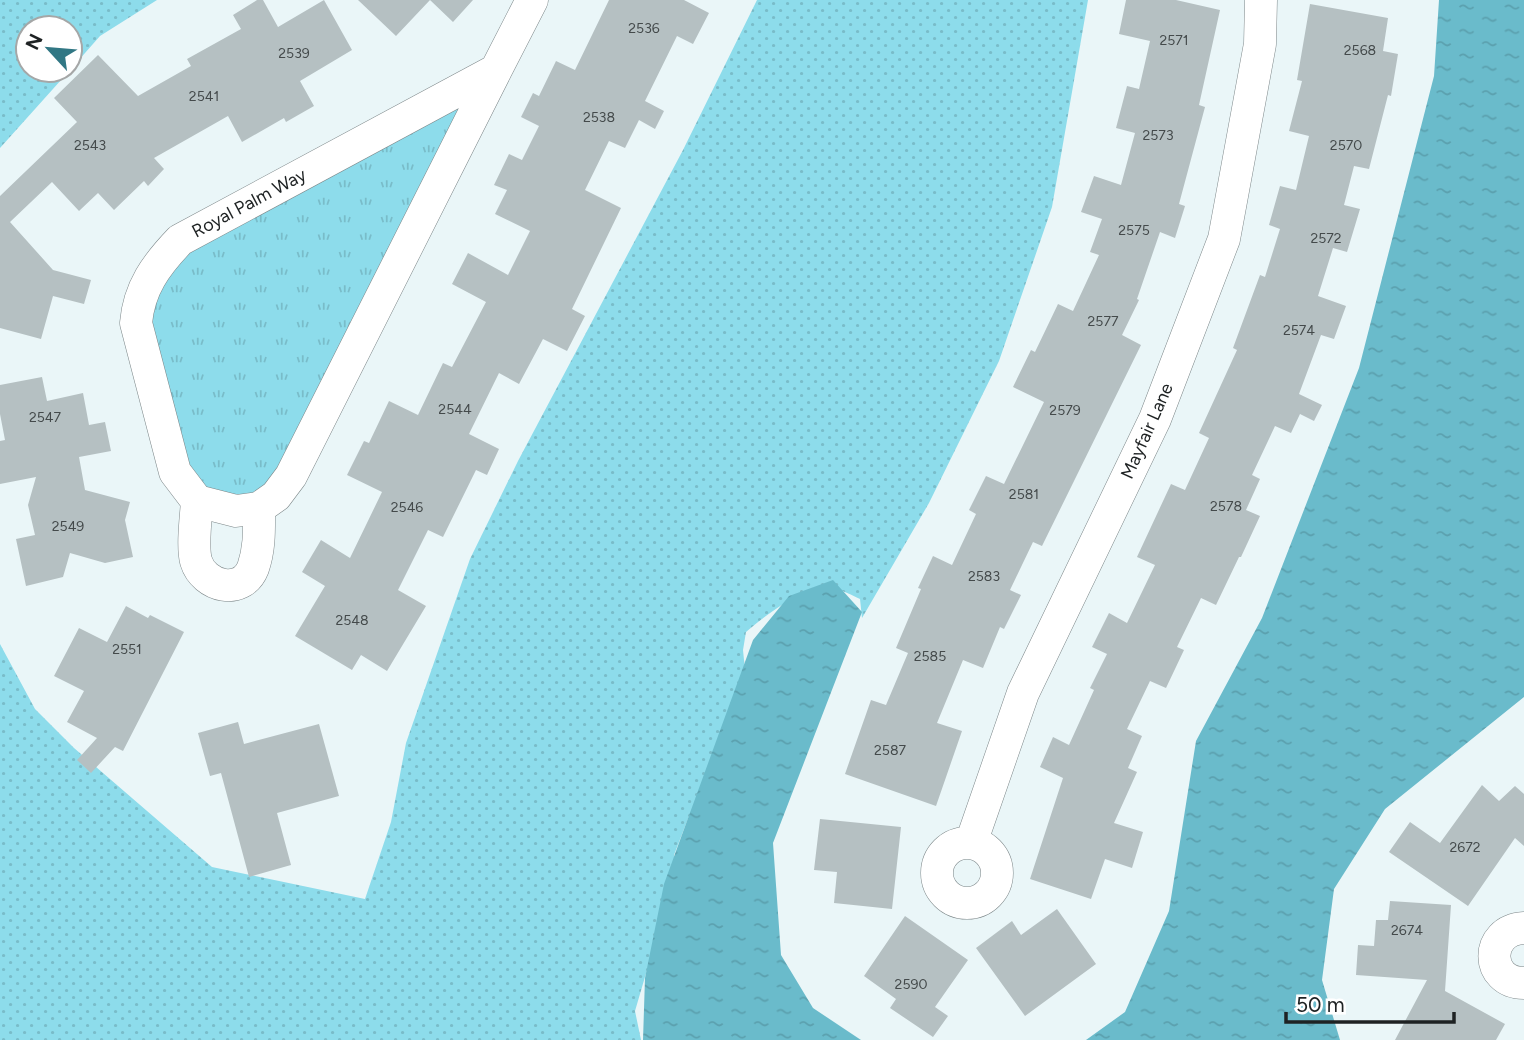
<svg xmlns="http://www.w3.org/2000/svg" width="1524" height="1040" font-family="Figtree,sans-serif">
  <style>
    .grass { fill: url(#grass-dots) }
    .park { fill: url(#park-tufts) }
    .water { fill: url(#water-ripples) }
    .building { fill: #b5c0c2 }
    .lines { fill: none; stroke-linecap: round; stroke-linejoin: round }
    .minor-casing { stroke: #7d8789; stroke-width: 33 }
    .minor { stroke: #fff; stroke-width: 32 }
    .labels { text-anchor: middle; stroke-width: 7; stroke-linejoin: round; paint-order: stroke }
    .number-label { font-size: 14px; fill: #444a4b }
    .street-label { font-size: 18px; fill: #1e2223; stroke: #fff }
  </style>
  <defs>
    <pattern id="grass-dots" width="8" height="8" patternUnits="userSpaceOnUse" patternTransform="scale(1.75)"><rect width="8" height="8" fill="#8ddceb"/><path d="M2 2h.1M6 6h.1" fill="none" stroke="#79bcc9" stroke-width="1.8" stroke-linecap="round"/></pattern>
    <pattern id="park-tufts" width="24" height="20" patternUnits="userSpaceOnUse" patternTransform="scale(1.75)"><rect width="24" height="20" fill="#8ddceb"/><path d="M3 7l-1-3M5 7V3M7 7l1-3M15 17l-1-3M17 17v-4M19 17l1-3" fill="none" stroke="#79bcc9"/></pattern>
    <pattern id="water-ripples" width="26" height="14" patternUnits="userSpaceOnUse" patternTransform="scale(1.75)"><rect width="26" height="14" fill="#6abbcb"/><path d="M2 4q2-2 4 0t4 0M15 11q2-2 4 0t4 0" fill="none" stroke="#5ba0ae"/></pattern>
  </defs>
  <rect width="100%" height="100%" fill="#eaf6f8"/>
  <path class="grass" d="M 0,0 L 157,0 L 100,36 L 70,70 L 70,28 L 28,28 L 28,70 L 70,70 L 0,148 Z
    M 757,0 L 1088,0 L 1052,207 L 999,361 L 929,503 L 862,618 L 860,599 C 849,594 835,586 822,586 C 803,587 761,619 746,632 L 743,650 L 746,680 L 710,786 L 689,816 L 674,855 L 674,878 L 635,1011 L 641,1040 L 0,1040 L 0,644 L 35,709 L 74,748 L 212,867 L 365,899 L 391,822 L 406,743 L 470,559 L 518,461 L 683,150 Z"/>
  <path class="park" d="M 496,70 L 276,496 L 197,501 L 138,306 L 159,262 Z"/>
  <path class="water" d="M 1439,0 L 1524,0 L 1524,697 L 1385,809 L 1334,889 L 1322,980 L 1340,1040 L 1086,1040 L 1125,1012 L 1169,911 L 1196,741 L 1262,618 L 1359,368 L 1434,76 Z
    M 833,580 L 862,612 L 773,843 L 781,955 L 813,1008 L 861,1040 L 643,1040 L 645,978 L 664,884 L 753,640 L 789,596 Z"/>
  <path class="building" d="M 257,0 L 263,0 L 278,27 L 324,0 L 352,50 L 300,81 L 314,106 L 286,122 L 284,118 L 242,142 L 228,116 L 154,158 L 164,169 L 148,186 L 144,181 L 114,210 L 98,193 L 79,211 L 52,182 L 10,222 L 53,270 L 91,280 L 84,304 L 53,296 L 41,339 L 0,328 L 0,196 L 77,122 L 54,98 L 98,55 L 138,96 L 191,66 L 187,59 L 241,29 L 233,15 Z
    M 358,0 L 430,0 L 396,36 Z
    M 430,0 L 473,0 L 453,22 Z
    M 609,0 L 684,0 L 709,13 L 693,44 L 677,36 L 645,101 L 664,111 L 655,129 L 639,120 L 625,148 L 609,141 L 585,190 L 621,208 L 572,309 L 585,316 L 567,351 L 543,339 L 519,384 L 499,373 L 469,434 L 499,449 L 487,475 L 476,470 L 443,537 L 428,530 L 398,590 L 426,606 L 387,671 L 361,655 L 352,670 L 295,636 L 325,586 L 302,572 L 321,540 L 350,558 L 382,492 L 347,475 L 364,441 L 369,443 L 389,401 L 418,415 L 443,363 L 452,367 L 486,302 L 452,284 L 468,253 L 508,275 L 530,231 L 495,214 L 507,190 L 494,185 L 509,154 L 522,160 L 539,126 L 521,117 L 533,93 L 539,96 L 556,61 L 575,70 Z
    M 1126,0 L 1176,0 L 1220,10 L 1199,105 L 1205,107 L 1179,204 L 1185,206 L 1175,238 L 1160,232 L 1137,299 L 1139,300 L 1122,335 L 1141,345 L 1042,546 L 1033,542 L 1010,590 L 1021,595 L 1004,629 L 1000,627 L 983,668 L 963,660 L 937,723 L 962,731 L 936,806 L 845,774 L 871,700 L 886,705 L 908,653 L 896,648 L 921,589 L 918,588 L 933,556 L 952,565 L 976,514 L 969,510 L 986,476 L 1004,484 L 1044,402 L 1013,387 L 1031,350 L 1035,352 L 1058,304 L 1073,311 L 1099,255 L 1090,252 L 1102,219 L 1081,212 L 1094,176 L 1121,185 L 1135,133 L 1116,128 L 1127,86 L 1139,89 L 1150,41 L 1119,34 Z
    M 1310,4 L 1388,18 L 1383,51 L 1398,54 L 1391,96 L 1388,95 L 1369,169 L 1354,166 L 1344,205 L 1360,209 L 1347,252 L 1333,248 L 1318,296 L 1346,306 L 1334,339 L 1321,335 L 1299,394 L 1322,405 L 1314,421 L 1300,414 L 1291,433 L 1275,426 L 1252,475 L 1260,479 L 1246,510 L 1260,516 L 1241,557 L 1239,557 L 1216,605 L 1201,598 L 1177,647 L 1184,650 L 1166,688 L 1150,681 L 1127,729 L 1142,736 L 1128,768 L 1137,772 L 1114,823 L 1143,832 L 1132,868 L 1105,859 L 1091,899 L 1030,879 L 1063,778 L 1040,767 L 1053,737 L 1069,745 L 1094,690 L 1090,688 L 1107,654 L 1092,647 L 1109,613 L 1127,623 L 1155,565 L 1137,557 L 1171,484 L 1185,490 L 1209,438 L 1199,433 L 1237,350 L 1233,348 L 1260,275 L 1265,277 L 1280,229 L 1269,225 L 1280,186 L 1296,190 L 1309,136 L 1289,131 L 1302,81 L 1297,80 Z
    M 42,377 L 47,401 L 83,393 L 89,425 L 105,422 L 111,451 L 79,457 L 85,490 L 130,502 L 125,520 L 133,557 L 105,563 L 70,553 L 63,577 L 26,586 L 16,539 L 35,535 L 28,505 L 36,477 L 0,484 L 0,441 L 5,440 L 0,414 L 0,385 Z
    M 126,606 L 148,618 L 150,615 L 184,632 L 123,751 L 115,747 L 91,773 L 77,760 L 97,738 L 67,722 L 84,691 L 54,676 L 79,628 L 107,642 Z
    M 238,722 L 244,744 L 319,724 L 339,796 L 277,813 L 291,865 L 249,877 L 221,773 L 210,776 L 198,733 Z
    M 1482,785 L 1499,801 L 1515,786 L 1524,794 L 1524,846 L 1515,838 L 1468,906 L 1389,852 L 1410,822 L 1440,843 Z
    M 820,819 L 901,827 L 892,909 L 834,903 L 837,872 L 814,870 Z
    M 1390,901 L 1451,905 L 1445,991 L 1505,1024 L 1496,1040 L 1395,1040 L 1427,980 L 1356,975 L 1358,945 L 1374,946 L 1376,920 L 1388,920 Z
    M 1057,909 L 1096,964 L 1025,1016 L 976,948 L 1012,921 L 1021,935 Z
    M 905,916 L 968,960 L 935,1007 L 948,1016 L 933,1037 L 890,1008 L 896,999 L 864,976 Z"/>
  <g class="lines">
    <g class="minor-casing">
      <path id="minor" d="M 496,70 L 291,476 L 276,496 L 259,508 L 236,511 L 197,501 L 175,472 L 136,323 C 139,288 156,265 180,240 Z
        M 496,70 L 532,0
        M 197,501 C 196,517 192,546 196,561 C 204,587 242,596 253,568 C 260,548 259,529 259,508
        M 971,843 L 1023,693 L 1155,419 L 1224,239 L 1260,44 L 1261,0
        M937 873a30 30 0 1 1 60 0a30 30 0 1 1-60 0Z
        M 1524,928 C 1484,930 1485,983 1524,983"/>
    </g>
    <use href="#minor" class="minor"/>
  </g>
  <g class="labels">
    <g class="number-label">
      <text x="644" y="33">2536</text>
      <text x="1174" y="45">2571</text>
      <text x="1360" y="55">2568</text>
      <text x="294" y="58">2539</text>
      <text x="204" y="101">2541</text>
      <text x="599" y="122">2538</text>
      <text x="1158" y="140">2573</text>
      <text x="90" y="150">2543</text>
      <text x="1346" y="150">2570</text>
      <text x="1134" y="235">2575</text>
      <text x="1326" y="243">2572</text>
      <text x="1103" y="326">2577</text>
      <text x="1299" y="335">2574</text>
      <text x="455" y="414">2544</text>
      <text x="1065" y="415">2579</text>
      <text x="45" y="422">2547</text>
      <text x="1024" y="499">2581</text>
      <text x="1226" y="511">2578</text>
      <text x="407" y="512">2546</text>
      <text x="68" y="531">2549</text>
      <text x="984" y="581">2583</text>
      <text x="352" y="625">2548</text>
      <text x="127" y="654">2551</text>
      <text x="930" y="661">2585</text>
      <text x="890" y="755">2587</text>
      <text x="1465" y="852">2672</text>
      <text x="1407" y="935">2674</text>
      <text x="911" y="989">2590</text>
    </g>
    <g class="street-label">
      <text transform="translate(249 203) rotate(-28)" y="6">Royal Palm Way</text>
      <text transform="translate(1147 431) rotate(-66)" y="6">Mayfair Lane</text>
    </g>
  </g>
  <g transform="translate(49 49) rotate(296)"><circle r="33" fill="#ffffff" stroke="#a5a7a7" stroke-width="2"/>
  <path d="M0-5L12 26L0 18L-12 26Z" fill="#317784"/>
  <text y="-10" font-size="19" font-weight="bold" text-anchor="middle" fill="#1e2223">N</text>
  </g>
  <path d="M1286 1012v10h168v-10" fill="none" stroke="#1e2223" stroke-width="3.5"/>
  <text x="1296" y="1012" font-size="21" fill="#1e2223" stroke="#ffffff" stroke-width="5" paint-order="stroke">50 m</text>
</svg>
